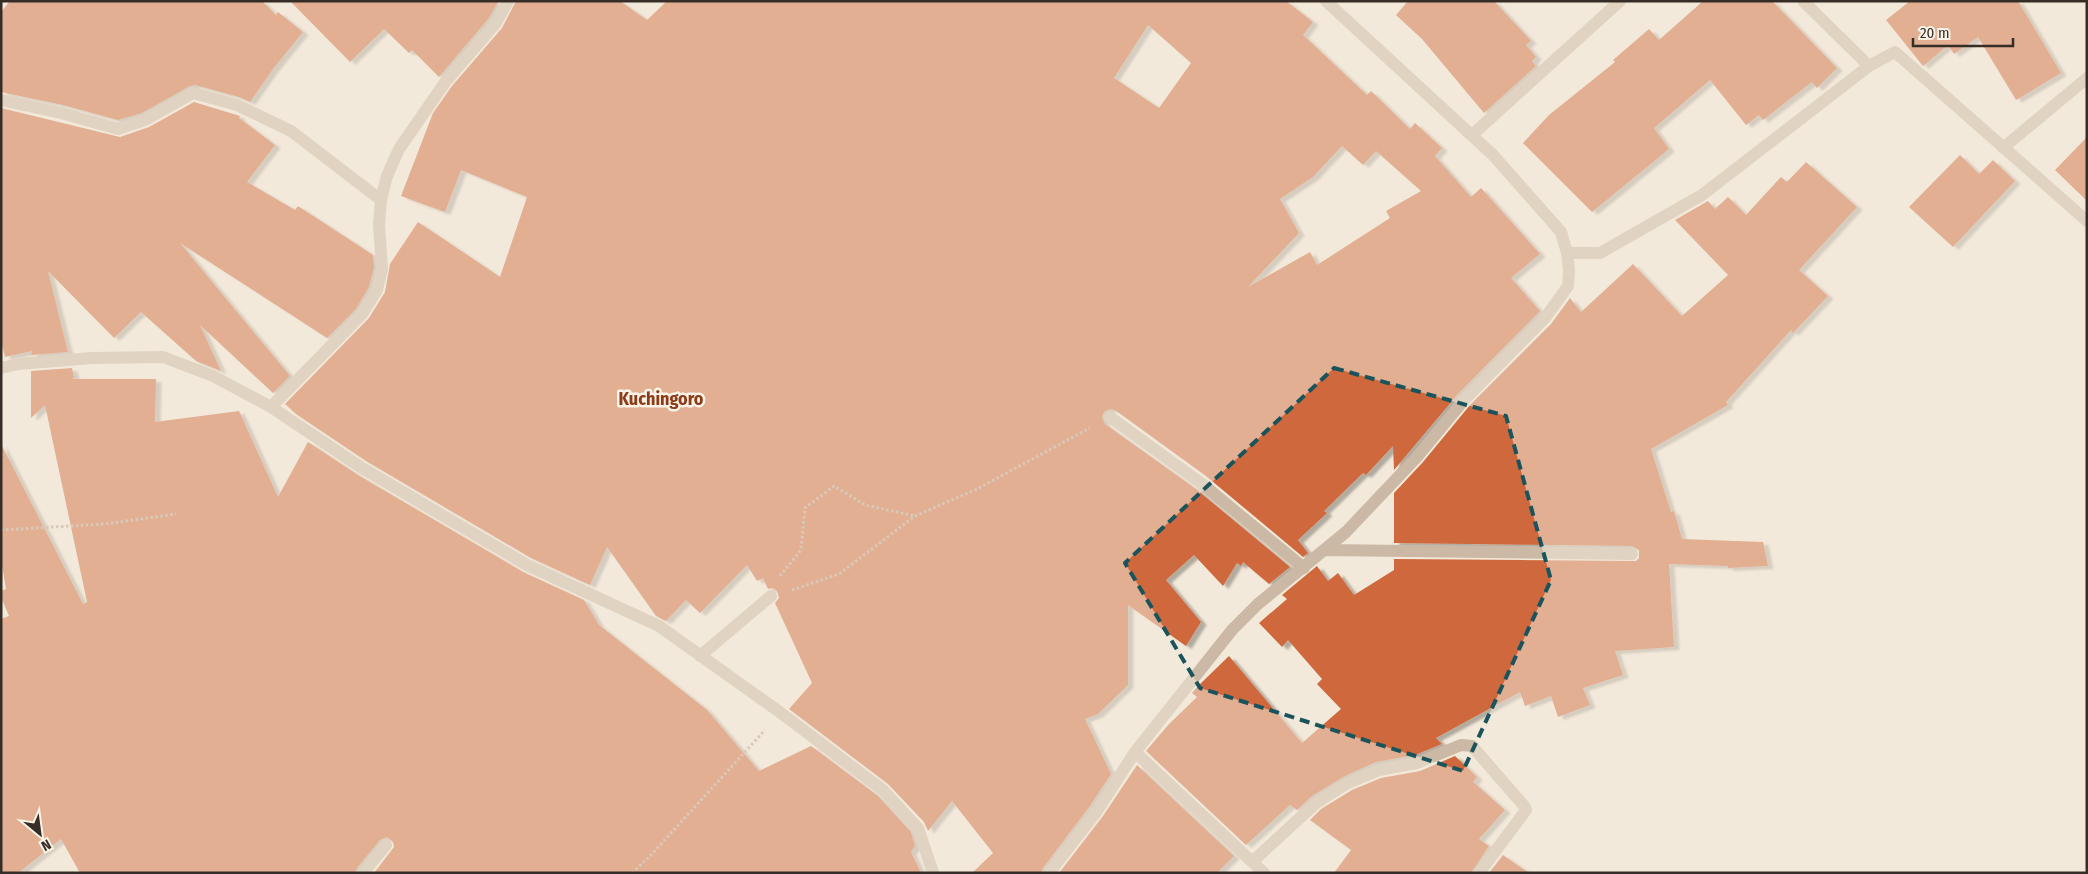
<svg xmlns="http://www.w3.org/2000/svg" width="2088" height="874" font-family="'Fira Sans Condensed',sans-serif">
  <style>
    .building { fill: #cf693c; fill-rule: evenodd; filter: url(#shadow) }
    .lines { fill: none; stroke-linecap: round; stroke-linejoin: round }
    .path { stroke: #b8a38f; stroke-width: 3; stroke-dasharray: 2.5 2.5; stroke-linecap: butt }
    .street { stroke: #ccb9a5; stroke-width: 12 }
    .marked { fill: none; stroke: #19545c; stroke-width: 4; stroke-dasharray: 10 6; stroke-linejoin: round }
    .labels { text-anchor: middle; stroke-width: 5; stroke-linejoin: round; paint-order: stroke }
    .quarter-label { font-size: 18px; font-weight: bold; fill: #8d3c1a; stroke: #fbf3e7 }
  </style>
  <defs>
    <filter id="shadow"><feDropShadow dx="5.5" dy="3" stdDeviation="1" flood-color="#0004"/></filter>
  </defs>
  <rect width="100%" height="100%" fill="#f3e9da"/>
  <path class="building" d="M 10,1 L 262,1 L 276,15 L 278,12 L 303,32 L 273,69 L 250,102 L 239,97 L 195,85 L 190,86 L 142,113 L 118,120 L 63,105 L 1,92 L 1,12 Z
    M 290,1 L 499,1 L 489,18 L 439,77 L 412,50 L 409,53 L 384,29 L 350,62 Z
    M 516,1 L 620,1 L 647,20 L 667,1 L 1286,1 L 1313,22 L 1303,35 L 1367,95 L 1371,91 L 1410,129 L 1415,123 L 1442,148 L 1435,156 L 1471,197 L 1481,188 L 1540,254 L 1511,278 L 1540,311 L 1458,394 L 1394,470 L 1393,446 L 1366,475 L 1363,473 L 1324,511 L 1327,513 L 1298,540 L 1308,553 L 1303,557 L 1206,476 L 1115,410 L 1110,409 L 1104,412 L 1102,417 L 1105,424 L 1196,489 L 1290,567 L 1269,584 L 1243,562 L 1241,566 L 1237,563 L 1223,586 L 1194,555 L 1166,580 L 1201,622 L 1186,646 L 1128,605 L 1128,685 L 1098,714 L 1085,719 L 1111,774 L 1090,806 L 1043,868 L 1041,873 L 972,873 L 993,853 L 952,801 L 928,831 L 924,822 L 888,784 L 789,709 L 812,683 L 775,603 L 779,598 L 777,591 L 773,588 L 768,589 L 763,578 L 757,581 L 747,565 L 700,613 L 686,600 L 666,621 L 656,616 L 607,547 L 590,585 L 531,558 L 366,461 L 296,414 L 285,404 L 369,318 L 385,292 L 390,264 L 418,222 L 500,277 L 527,197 L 461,170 L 445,212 L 401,196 L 433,113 L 452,86 L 502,28 ZM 1148,25 L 1191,63 L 1159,108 L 1114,78 ZM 1342,146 L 1363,165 L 1376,151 L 1421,191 L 1386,211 L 1390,218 L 1317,265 L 1310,252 L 1248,287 L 1299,233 L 1280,199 L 1313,177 Z
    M 1408,1 L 1494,1 L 1531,41 L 1526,45 L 1536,57 L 1532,61 L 1536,66 L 1484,113 L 1422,39 L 1396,15 Z
    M 1703,1 L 1772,1 L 1837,68 L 1817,88 L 1812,82 L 1763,120 L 1759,115 L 1746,125 L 1710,80 L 1654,128 L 1669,149 L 1592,212 L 1523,143 L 1549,115 L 1615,62 L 1613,60 L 1649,29 L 1659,40 Z
    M 1910,1 L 2018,1 L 2061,73 L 2016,100 L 1978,37 L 1954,54 L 1948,45 L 1923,66 L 1886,20 Z
    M 194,102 L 240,116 L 239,118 L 275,145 L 247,182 L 295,210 L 298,206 L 373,255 L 374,268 L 369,287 L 356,309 L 327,338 L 180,243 L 290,376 L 273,393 L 200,325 L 221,371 L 196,361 L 141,312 L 114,338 L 48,271 L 68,352 L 31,355 L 32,351 L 5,357 L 1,340 L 1,108 L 120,137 L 149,127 Z
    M 2087,137 L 2087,201 L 2055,170 Z
    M 1960,155 L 1979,174 L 1993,160 L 2015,181 L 1953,247 L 1909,207 Z
    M 1806,162 L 1857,207 L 1799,270 L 1828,296 L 1793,333 L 1791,330 L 1726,402 L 1728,405 L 1651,449 L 1671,512 L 1674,511 L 1682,539 L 1763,542 L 1768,566 L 1728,568 L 1728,566 L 1669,564 L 1674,647 L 1615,651 L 1623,675 L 1583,688 L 1590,705 L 1558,717 L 1551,696 L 1525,706 L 1520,692 L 1436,738 L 1442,744 L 1415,755 L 1376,762 L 1345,776 L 1312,796 L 1297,810 L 1290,805 L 1246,845 L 1146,751 L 1169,724 L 1197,697 L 1192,693 L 1198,686 L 1229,656 L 1302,743 L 1341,709 L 1317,684 L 1322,679 L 1288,640 L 1282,647 L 1259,623 L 1287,599 L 1282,595 L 1317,566 L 1328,581 L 1338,573 L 1354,595 L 1394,570 L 1394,559 L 1636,561 L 1639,558 L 1639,550 L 1632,546 L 1394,543 L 1394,493 L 1423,462 L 1470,405 L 1551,324 L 1570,298 L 1581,312 L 1633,264 L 1682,316 L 1728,275 L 1675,220 L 1708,201 L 1715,209 L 1728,197 L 1746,215 L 1781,177 L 1787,182 Z
    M 72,368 L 74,377 L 72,379 L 156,379 L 155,422 L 239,411 L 278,497 L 308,442 L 358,475 L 523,572 L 584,600 L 599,625 L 707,710 L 759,771 L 811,746 L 878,796 L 911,832 L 915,846 L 911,852 L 921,873 L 374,873 L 394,847 L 393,842 L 387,837 L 380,840 L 357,868 L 355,873 L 80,873 L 61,839 L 18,873 L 1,873 L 1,619 L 9,616 L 1,597 L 1,591 L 6,589 L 1,559 L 1,444 L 83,604 L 87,602 L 45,405 L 31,418 L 31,371 Z
    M 1455,756 L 1477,777 L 1473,782 L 1505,810 L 1479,839 L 1489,846 L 1471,873 L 1334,873 L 1351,850 L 1310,820 L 1321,809 L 1352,790 L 1381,778 L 1420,771 Z
    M 1137,765 L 1234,856 L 1217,873 L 1059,873 L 1103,816 Z
    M 1503,855 L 1529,873 L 1489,873 Z"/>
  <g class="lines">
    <path class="path" d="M 1,530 L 105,524 L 176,514
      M 780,576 L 801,550 L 805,508 L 834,486 L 865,505 L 915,516
      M 792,590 L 839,574 L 915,516 L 975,490 L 1090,428
      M 632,873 L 650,856 L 765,730"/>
    <path class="street" d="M 1869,66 L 1895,52 L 2087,221
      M 1,100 L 61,113 L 118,129 L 145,120 L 193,93 L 237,105 L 291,131 L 381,200
      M 1472,135 L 1620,1
      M 2003,148 L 2087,78
      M 1567,253 L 1600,253 L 1702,195 L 1869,66 L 1803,1
      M 1,368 L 19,364 L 92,358 L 163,357 L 213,376 L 271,407 L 362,468 L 527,565 L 659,626 L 781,713 L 883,790 L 918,828 L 933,873
      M 271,407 L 362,314 L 377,290 L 382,269 L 379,225 L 381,200 L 387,176 L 399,149 L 446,81 L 496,23 L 508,1
      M 1110,417 L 1201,483 L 1304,568
      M 1325,550 L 1632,554
      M 700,656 L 771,596
      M 1135,752 L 1264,873
      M 1252,862 L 1316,803 L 1348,783 L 1379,770 L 1417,763 L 1461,745 L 1472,746 L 1525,807 L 1526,810 L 1479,873
      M 363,873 L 386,845
      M 1049,873 L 1097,811 L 1135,752 L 1232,630 L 1258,604 L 1346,532 L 1417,457 L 1464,400 L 1545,318 L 1568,286 L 1569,270 L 1567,253 L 1561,232 L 1493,155 L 1326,1"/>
  </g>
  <path d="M0 0H2088V874H0ZM 1334,368 L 1506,416 L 1551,580 L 1463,771 L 1200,688 L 1125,563 Z" fill="#f3e9da" fill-opacity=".55" fill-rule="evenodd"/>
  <path class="marked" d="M 1334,368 L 1506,416 L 1551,580 L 1463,771 L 1200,688 L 1125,563 Z"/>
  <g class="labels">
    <g class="quarter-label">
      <text x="661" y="405">Kuchingoro</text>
    </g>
  </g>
  <rect width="2088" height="874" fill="none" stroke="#372d27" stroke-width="5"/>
  <g transform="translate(40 834) rotate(151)" stroke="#fbf3e7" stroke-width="4" paint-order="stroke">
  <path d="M0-4L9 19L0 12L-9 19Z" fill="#372d27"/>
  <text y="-8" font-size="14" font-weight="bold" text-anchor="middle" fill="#372d27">N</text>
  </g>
  <path d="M1913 38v8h100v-8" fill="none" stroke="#372d27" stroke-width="2.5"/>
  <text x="1920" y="38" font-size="15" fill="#372d27" stroke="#fbf3e7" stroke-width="4" paint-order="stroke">20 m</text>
</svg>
